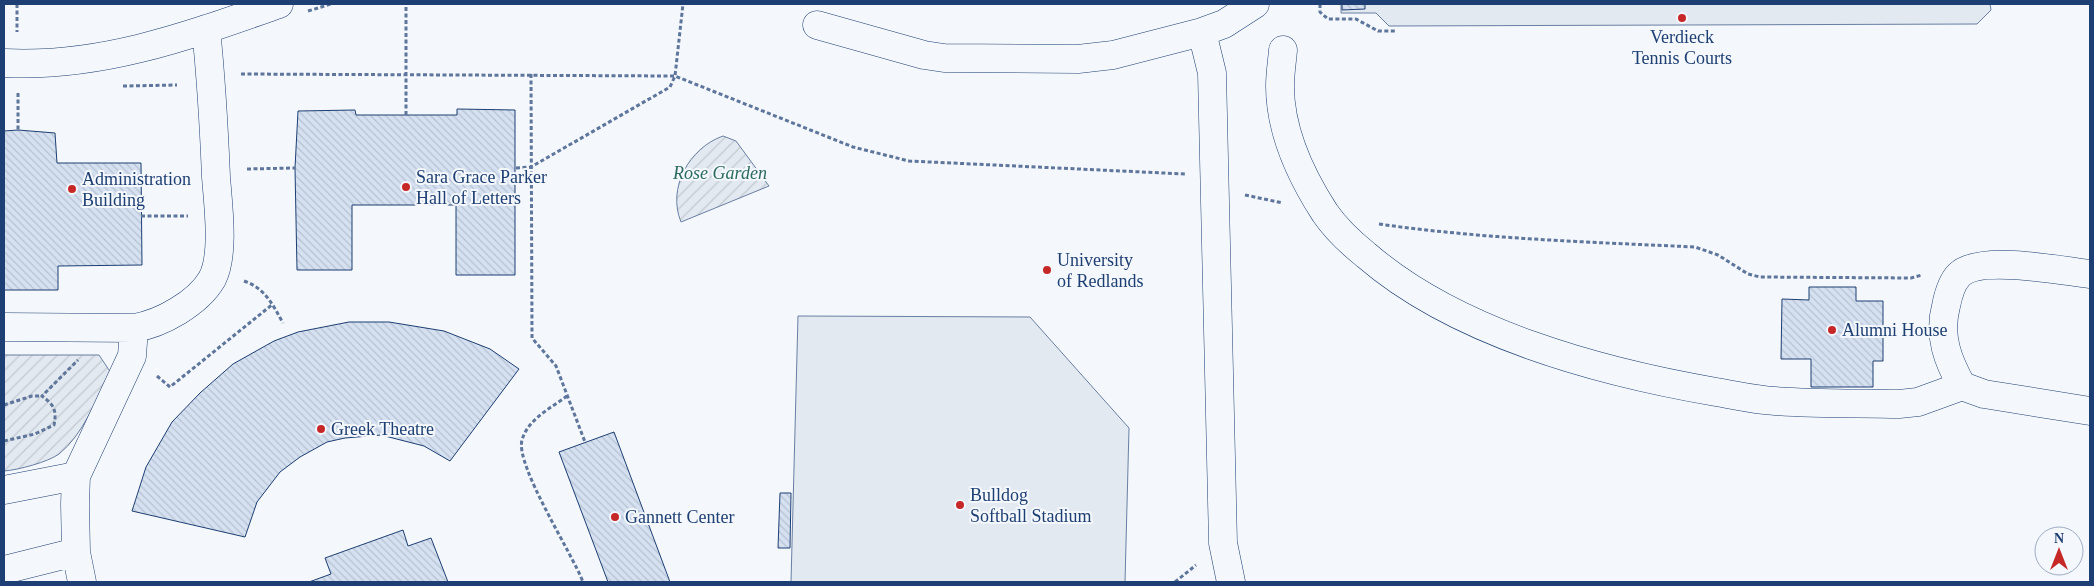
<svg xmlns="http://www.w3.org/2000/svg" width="2094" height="586" font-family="Georgia,serif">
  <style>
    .grass { fill: #e3e9f0; stroke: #687fa3 }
    .garden { fill: url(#garden-furrows); stroke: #687fa3 }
    .building { fill: url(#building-back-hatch); stroke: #1d3f73 }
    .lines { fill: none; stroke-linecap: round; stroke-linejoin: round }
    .minor-casing { stroke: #1d3f73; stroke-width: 29 }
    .path { stroke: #5e769c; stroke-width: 3; stroke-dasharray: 4 2.5; stroke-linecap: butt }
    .minor { stroke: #f4f7fb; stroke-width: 28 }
    .poi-dot { fill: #c62828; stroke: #f4f7fb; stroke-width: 2 }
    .labels { text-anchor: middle; stroke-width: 4; stroke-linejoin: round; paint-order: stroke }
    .poi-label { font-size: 18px; fill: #1d3f73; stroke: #f4f7fb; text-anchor: start }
    .park-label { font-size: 18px; font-style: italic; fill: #2c6c60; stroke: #f4f7fb }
  </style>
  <defs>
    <pattern id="garden-furrows" width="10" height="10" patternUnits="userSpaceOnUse" patternTransform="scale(1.25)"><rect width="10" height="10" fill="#e3e9f0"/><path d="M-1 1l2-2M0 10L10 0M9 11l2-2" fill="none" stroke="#c2c9d1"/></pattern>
    <pattern id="building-back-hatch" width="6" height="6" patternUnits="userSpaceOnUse" patternTransform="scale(1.25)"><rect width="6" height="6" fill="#d5e0f0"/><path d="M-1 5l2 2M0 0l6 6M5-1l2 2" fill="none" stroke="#b6c1d1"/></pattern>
  </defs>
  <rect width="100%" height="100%" fill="#f4f7fb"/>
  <path class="grass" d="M 1341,4 L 1990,4 L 1991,10 L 1977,24 L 1389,26 L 1376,13 L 1341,13 Z
    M 798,316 L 1030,317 L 1129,428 L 1125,582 L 791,582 Z"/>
  <path class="garden" d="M 723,136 L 736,141 L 769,186 L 681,222 C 667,188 689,148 723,136 Z
    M 4,355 L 99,355 L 111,373 C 96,399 83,435 59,454 C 48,462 18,470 4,471 Z"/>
  <path class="building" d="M 1342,4 L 1365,4 L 1365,9 L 1342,10 Z
    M 457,109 L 515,110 L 515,275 L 456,275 L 456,205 L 352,205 L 352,270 L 297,270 L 295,168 L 298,111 L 355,110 L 356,115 L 457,115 Z
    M 18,130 L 55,133 L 57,163 L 141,163 L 142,265 L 58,266 L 58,290 L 4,290 L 4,131 Z
    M 1809,287 L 1856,287 L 1856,301 L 1883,301 L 1883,361 L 1873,361 L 1873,387 L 1811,387 L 1811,359 L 1781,359 L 1782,299 L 1809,300 Z
    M 349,322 L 389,322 L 444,331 L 490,349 L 519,369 L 450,461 L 424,446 L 381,435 L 345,438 L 327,442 L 300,457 L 280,472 L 257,502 L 245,537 L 132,511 L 146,467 L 172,422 L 200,393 L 233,364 L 274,341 L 298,332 Z
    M 614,432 L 670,582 L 608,582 L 559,452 Z
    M 780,493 L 791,493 L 790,548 L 778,548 Z
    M 403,530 L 408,546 L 431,538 L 448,582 L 309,582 L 331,574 L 325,558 Z"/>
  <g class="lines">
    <g class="minor-casing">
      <path id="minor" d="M 817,25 L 924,55 L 944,58 L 1078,59 L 1113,55 L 1202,32 L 1224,24 L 1255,4
        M 1202,32 L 1212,73 L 1223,543 L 1231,582
        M 1283,50 C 1282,62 1280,74 1280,86 C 1280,130 1301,176 1325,213 C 1336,229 1351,243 1366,255 C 1456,333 1600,372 1716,392 C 1735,395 1755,400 1775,401 C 1816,404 1858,403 1899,404 L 1918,402 L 1962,386
        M 4,63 C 101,68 188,36 279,4
        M 2090,274 C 2062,271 1980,254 1959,275 C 1951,283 1948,296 1946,306 C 1938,336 1948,361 1962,386 L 1984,394 L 2090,411
        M 4,327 L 134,328 C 161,324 198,303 212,279 C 225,255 218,204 216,177 C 214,128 211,78 206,29
        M 4,490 L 76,476
        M 4,570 L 76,552
        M 82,582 L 76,552 L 75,504 L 76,476 L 132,356 L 134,328"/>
    </g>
    <path class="path" d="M 17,4 L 17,32
      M 1320,4 L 1320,12 L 1328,19 L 1356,19 L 1378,31 L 1397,31
      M 308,11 L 331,4
      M 241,74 L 675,76 L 853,147 L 909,161 L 1185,174
      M 531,74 L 532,338 L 556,366 L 585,442
      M 123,86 L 177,85
      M 18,93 L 18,130
      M 406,115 L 406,4
      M 516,168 L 531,167 L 670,87 L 675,76 L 683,4
      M 247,169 L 295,168
      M 1245,195 L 1283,203
      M 141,216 L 188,216
      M 1379,224 C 1484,239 1589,242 1695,247 L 1718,255 L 1748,274 L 1760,277 L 1911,278 L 1922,275
      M 244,281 C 265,288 273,305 283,323
      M 157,376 L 170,387 L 273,304
      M 567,396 C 551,408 528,419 522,440 C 515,465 572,553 583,582
      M 4,405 L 32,396 L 42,396
      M 4,441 L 35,434 L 54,425 C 57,410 54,405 42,396 L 78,360
      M 1175,582 L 1196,565"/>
    <use href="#minor" class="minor"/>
  </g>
  <g class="poi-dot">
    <circle cx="1682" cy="18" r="5"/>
    <circle cx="406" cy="187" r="5"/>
    <circle cx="72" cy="189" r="5"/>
    <circle cx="1047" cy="270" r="5"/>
    <circle cx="1832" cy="330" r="5"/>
    <circle cx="321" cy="429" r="5"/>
    <circle cx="960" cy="505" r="5"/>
    <circle cx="615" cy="517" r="5"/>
  </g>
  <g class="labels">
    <g class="poi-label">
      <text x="1682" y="43" text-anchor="middle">Verdieck<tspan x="1682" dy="21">Tennis Courts</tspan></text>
      <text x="416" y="183">Sara Grace Parker<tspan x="416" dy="21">Hall of Letters</tspan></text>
      <text x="82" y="185">Administration<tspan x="82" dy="21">Building</tspan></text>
      <text x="1057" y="266">University<tspan x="1057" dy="21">of Redlands</tspan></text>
      <text x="1842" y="336">Alumni House</text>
      <text x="331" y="435">Greek Theatre</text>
      <text x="970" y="501">Bulldog<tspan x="970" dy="21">Softball Stadium</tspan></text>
      <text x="625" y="523">Gannett Center</text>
    </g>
    <g class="park-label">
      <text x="720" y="179">Rose Garden</text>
    </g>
  </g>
  <rect width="2094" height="586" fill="none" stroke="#1d3f73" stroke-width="10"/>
  <g transform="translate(2059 551)"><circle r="24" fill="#f4f7fb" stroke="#9eadc5"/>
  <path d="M0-4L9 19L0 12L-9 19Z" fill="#c62828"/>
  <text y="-8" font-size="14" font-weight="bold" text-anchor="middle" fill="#1d3f73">N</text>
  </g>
</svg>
